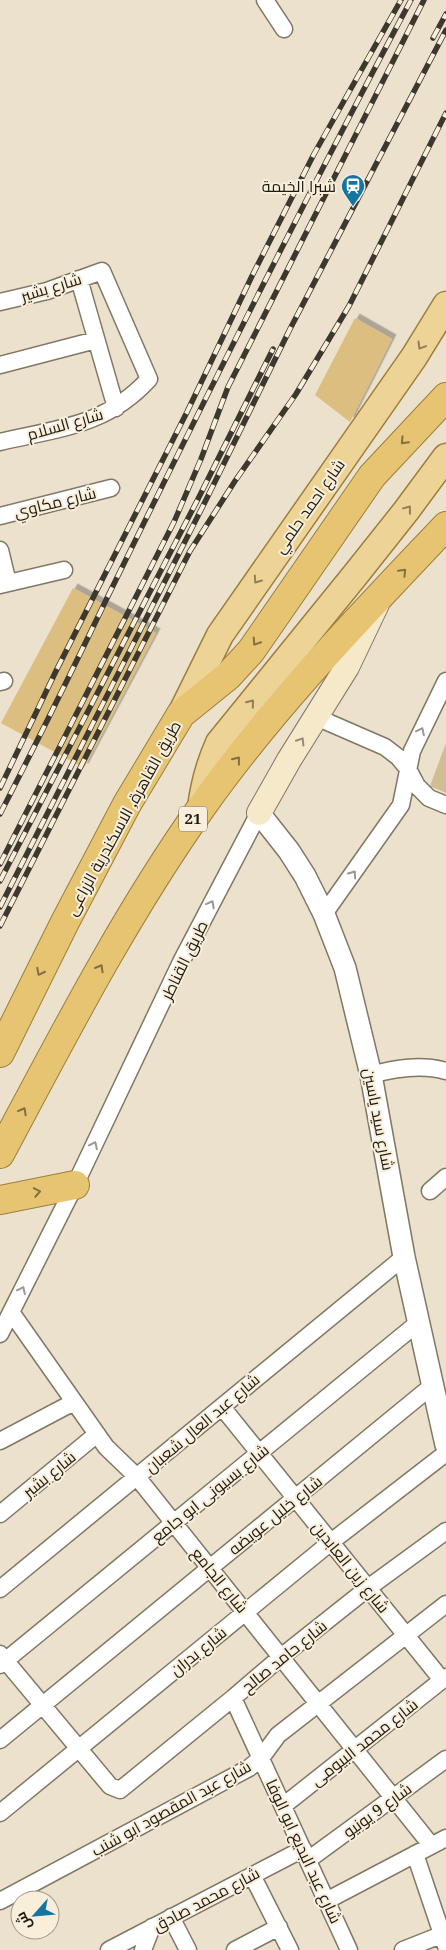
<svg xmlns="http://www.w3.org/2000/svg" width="446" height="1950" font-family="'Noto Serif',Cairo,serif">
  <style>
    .green { fill: #d1bd94 }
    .building { fill: #dbbe80; filter: url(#shadow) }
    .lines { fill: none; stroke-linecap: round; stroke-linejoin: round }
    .minor-casing { stroke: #807765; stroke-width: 19 }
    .tertiary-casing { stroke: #807765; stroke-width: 24 }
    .secondary-casing { stroke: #807765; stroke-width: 26 }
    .primary-casing { stroke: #9c7f3a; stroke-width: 29 }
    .trunk-casing { stroke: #9c7f3a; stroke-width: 30 }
    .minor { stroke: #fff; stroke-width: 16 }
    .tertiary { stroke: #fff; stroke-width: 21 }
    .secondary { stroke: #f6e9ca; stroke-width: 24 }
    .primary { stroke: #edd395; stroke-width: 26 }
    .trunk { stroke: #e7c472; stroke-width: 28 }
    .rail-casing { stroke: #3c382e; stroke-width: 5.5 }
    .rail { stroke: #f8eeda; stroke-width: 4; stroke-dasharray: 11; stroke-linecap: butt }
    .oneway { stroke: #8f805a }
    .oneway2 { stroke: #826f42 }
    .oneway3 { stroke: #999894 }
    .oneway4 { stroke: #948c77 }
    .labels { text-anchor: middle; stroke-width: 4; stroke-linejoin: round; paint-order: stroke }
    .shield { fill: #f8eeda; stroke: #5f5a4e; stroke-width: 1 }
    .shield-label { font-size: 15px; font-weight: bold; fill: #1d1a12 }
    .poi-label { font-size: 16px; fill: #1d1a12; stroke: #f8eeda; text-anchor: end }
    .street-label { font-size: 16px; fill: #1d1a12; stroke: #f8eeda }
  </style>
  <defs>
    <filter id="shadow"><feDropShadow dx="4.5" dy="-4.5" stdDeviation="0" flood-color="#0004"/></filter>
  </defs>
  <rect width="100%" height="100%" fill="#ebe1cd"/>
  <path class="green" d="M 446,743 L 446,793 L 430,786 Z"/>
  <path class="building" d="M 355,318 L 392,339 L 350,422 L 315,395 Z
    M 73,588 L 156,633 L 84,768 L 1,723 Z"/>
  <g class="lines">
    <g class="minor-casing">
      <path id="minor" d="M 265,0 L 284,29
        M 79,279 L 116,408
        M 0,302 L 47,291 L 102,271 L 149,379 C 106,426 59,428 0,442
        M 0,365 L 96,340
        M 0,516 L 111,488
        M 0,550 L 8,583
        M 0,585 L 64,570
        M 0,682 L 4,681
        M 316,717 L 385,747 L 398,757 L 408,769 L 417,786 L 429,798 L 446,805
        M 324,914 L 401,805 L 412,751 L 446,681
        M 371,1075 C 396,1068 421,1064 446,1071
        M 430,1191 L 446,1177
        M 11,1312 L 106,1447 L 137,1477 L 431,1845
        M 0,1334 L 75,1185 L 181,962 L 259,813
        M 222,1407 L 442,1680
        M 0,1441 L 74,1402
        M 0,1514 L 97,1434
        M 0,1589 L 404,1257
        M 0,1654 L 110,1786 L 120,1790 L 233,1698 L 281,1657 L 368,1588 L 446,1531
        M 0,1665 L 419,1322
        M 233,1698 L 349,1950
        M 0,1740 L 433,1385
        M 283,1806 L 446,1677
        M 0,1813 L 331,1542 L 446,1453
        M 415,1854 L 446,1946
        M 308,1860 L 446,1759
        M 252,1875 L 290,1950
        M 0,1901 L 249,1768 L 261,1758 L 278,1735 L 446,1604
        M 326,1901 L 446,1838
        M 171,1917 L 188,1950
        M 109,1950 L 303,1849
        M 143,1950 L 152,1927
        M 235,1950 L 279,1927
        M 403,1950 L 446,1933"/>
    </g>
    <g class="tertiary-casing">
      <path id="tertiary" d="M 259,813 L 289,851 L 305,876 L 324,914 L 345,968 L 371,1075 L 404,1257 L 446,1445"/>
    </g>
    <g class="secondary-casing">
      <path id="secondary" d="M 259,813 L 289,760 L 347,667 L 377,604"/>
    </g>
    <g class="primary-casing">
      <path id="primary" d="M 181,714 L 220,635 L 414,357 L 446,305
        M 201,808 C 204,784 209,765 219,743 L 356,574 L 406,511 L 446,457"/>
    </g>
    <g class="trunk-casing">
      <path id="trunk" d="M 0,1053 L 65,922 L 127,804 L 181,714 L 228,676 L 251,651 L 372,476 L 446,397
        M 0,1154 C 63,1036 124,917 201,808 C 273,706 361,616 446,526
        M 0,1200 L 75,1185"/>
    </g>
    <use href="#minor" class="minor"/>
    <use href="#tertiary" class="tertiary"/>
    <use href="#secondary" class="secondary"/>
    <use href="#primary" class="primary"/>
    <use href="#trunk" class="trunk"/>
    <g class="rail-casing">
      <path id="rail" d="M 433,38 L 446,14
        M 0,788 L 56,671 L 187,412 L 252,276 L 314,154 L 401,0
        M 0,814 C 37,742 73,669 108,596 C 206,396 306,197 411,0
        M 0,864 L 174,522 L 201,459 L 228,387 L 424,0
        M 0,881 L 198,499 L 273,349
        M 0,907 L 205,502 L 290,329 L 446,30
        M 0,926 L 190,551 L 235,481 L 296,394 L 349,306 L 446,113"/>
    </g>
    <use href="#rail" class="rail"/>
  </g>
  <defs><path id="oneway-chevron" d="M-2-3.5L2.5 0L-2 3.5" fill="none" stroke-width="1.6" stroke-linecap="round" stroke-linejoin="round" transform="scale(1.25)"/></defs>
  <g class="oneway">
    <use href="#oneway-chevron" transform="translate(421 346) rotate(121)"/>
    <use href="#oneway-chevron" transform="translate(408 509) rotate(-53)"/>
    <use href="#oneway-chevron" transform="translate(257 580) rotate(125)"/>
    <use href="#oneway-chevron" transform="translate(251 703) rotate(-51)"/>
  </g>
  <g class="oneway2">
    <use href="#oneway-chevron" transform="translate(404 441) rotate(133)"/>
    <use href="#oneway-chevron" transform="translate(403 572) rotate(-46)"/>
    <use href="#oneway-chevron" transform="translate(256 642) rotate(123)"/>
    <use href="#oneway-chevron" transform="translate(237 760) rotate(-52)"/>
    <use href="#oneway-chevron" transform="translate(100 968) rotate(-60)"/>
    <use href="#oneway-chevron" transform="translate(40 972) rotate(117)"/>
    <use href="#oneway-chevron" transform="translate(23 1111) rotate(-62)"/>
    <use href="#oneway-chevron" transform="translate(37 1192) rotate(-11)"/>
  </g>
  <g class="oneway3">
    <use href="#oneway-chevron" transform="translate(421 731) rotate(-64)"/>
    <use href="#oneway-chevron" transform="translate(353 874) rotate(-55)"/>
    <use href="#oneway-chevron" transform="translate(211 904) rotate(-62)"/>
    <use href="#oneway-chevron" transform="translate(94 1145) rotate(-64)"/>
    <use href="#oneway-chevron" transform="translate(22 1290) rotate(-64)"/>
  </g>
  <use class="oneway4" href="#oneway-chevron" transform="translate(301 741) rotate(-58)"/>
  <defs>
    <g id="station-pin" transform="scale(1.25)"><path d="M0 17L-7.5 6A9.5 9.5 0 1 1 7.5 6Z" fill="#1475a2" stroke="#f8eeda"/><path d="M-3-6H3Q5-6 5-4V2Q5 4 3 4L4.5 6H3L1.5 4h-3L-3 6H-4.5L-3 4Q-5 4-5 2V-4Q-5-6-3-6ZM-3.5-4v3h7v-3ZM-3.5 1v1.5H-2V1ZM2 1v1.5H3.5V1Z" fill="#fff"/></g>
  </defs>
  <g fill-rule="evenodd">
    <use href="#station-pin" x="353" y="186"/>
  </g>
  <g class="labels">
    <rect class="shield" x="179" y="806.5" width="28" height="25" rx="4"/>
    <g class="shield-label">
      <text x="193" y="824">21</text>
    </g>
    <g class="poi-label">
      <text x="336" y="192">شبرا الخيمة</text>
    </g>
    <g class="street-label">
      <text transform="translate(51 287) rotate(-17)" y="6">شارع بشير</text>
      <text transform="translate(65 424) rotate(-16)" y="6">شارع السلام</text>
      <text transform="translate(55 502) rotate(-14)" y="6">شارع مكاوي</text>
      <text transform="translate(309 506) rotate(-55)" y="6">شارع احمد حلمي</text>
      <text transform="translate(123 818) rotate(-61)" y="6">طريق القاهرة, الاسكندرية الزراعى</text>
      <text transform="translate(184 960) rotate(-64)" y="6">طريق القناطر</text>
      <text transform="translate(379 1119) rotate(79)" y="6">شارع سيد ياسين</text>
      <text transform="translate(202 1423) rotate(-40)" y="6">شارع عبد العال شعبان</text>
      <text transform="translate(49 1474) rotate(-39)" y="6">شارع بشير</text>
      <text transform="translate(210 1493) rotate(-39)" y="6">شارع بسيونى ابو جامع</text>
      <text transform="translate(275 1515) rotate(-39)" y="6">شارع خليل عويضه</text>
      <text transform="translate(351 1567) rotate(51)" y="6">شارع زين العابدين</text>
      <text transform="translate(220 1580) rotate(51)" y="6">شارع الجامع</text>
      <text transform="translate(198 1651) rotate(-39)" y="6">شارع بدران</text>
      <text transform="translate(284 1656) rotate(-39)" y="6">شارع حامد صالح</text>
      <text transform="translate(364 1742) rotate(-38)" y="6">شارع محمد البيومى</text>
      <text transform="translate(171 1808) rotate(-29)" y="6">شارع عبد المقصود ابو شنب</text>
      <text transform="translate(377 1810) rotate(-36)" y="6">شارع 9 يونيو</text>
      <text transform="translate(304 1851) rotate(65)" y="6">شارع عبد البديع ابو الوفا</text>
      <text transform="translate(206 1899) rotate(-28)" y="6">شارع محمد صادق</text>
    </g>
  </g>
  <g transform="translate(35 1915) rotate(243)"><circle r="24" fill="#f8eeda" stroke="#a0998a"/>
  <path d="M0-4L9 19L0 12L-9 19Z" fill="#1475a2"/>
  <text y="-8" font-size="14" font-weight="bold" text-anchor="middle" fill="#1d1a12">ش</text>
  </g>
</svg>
